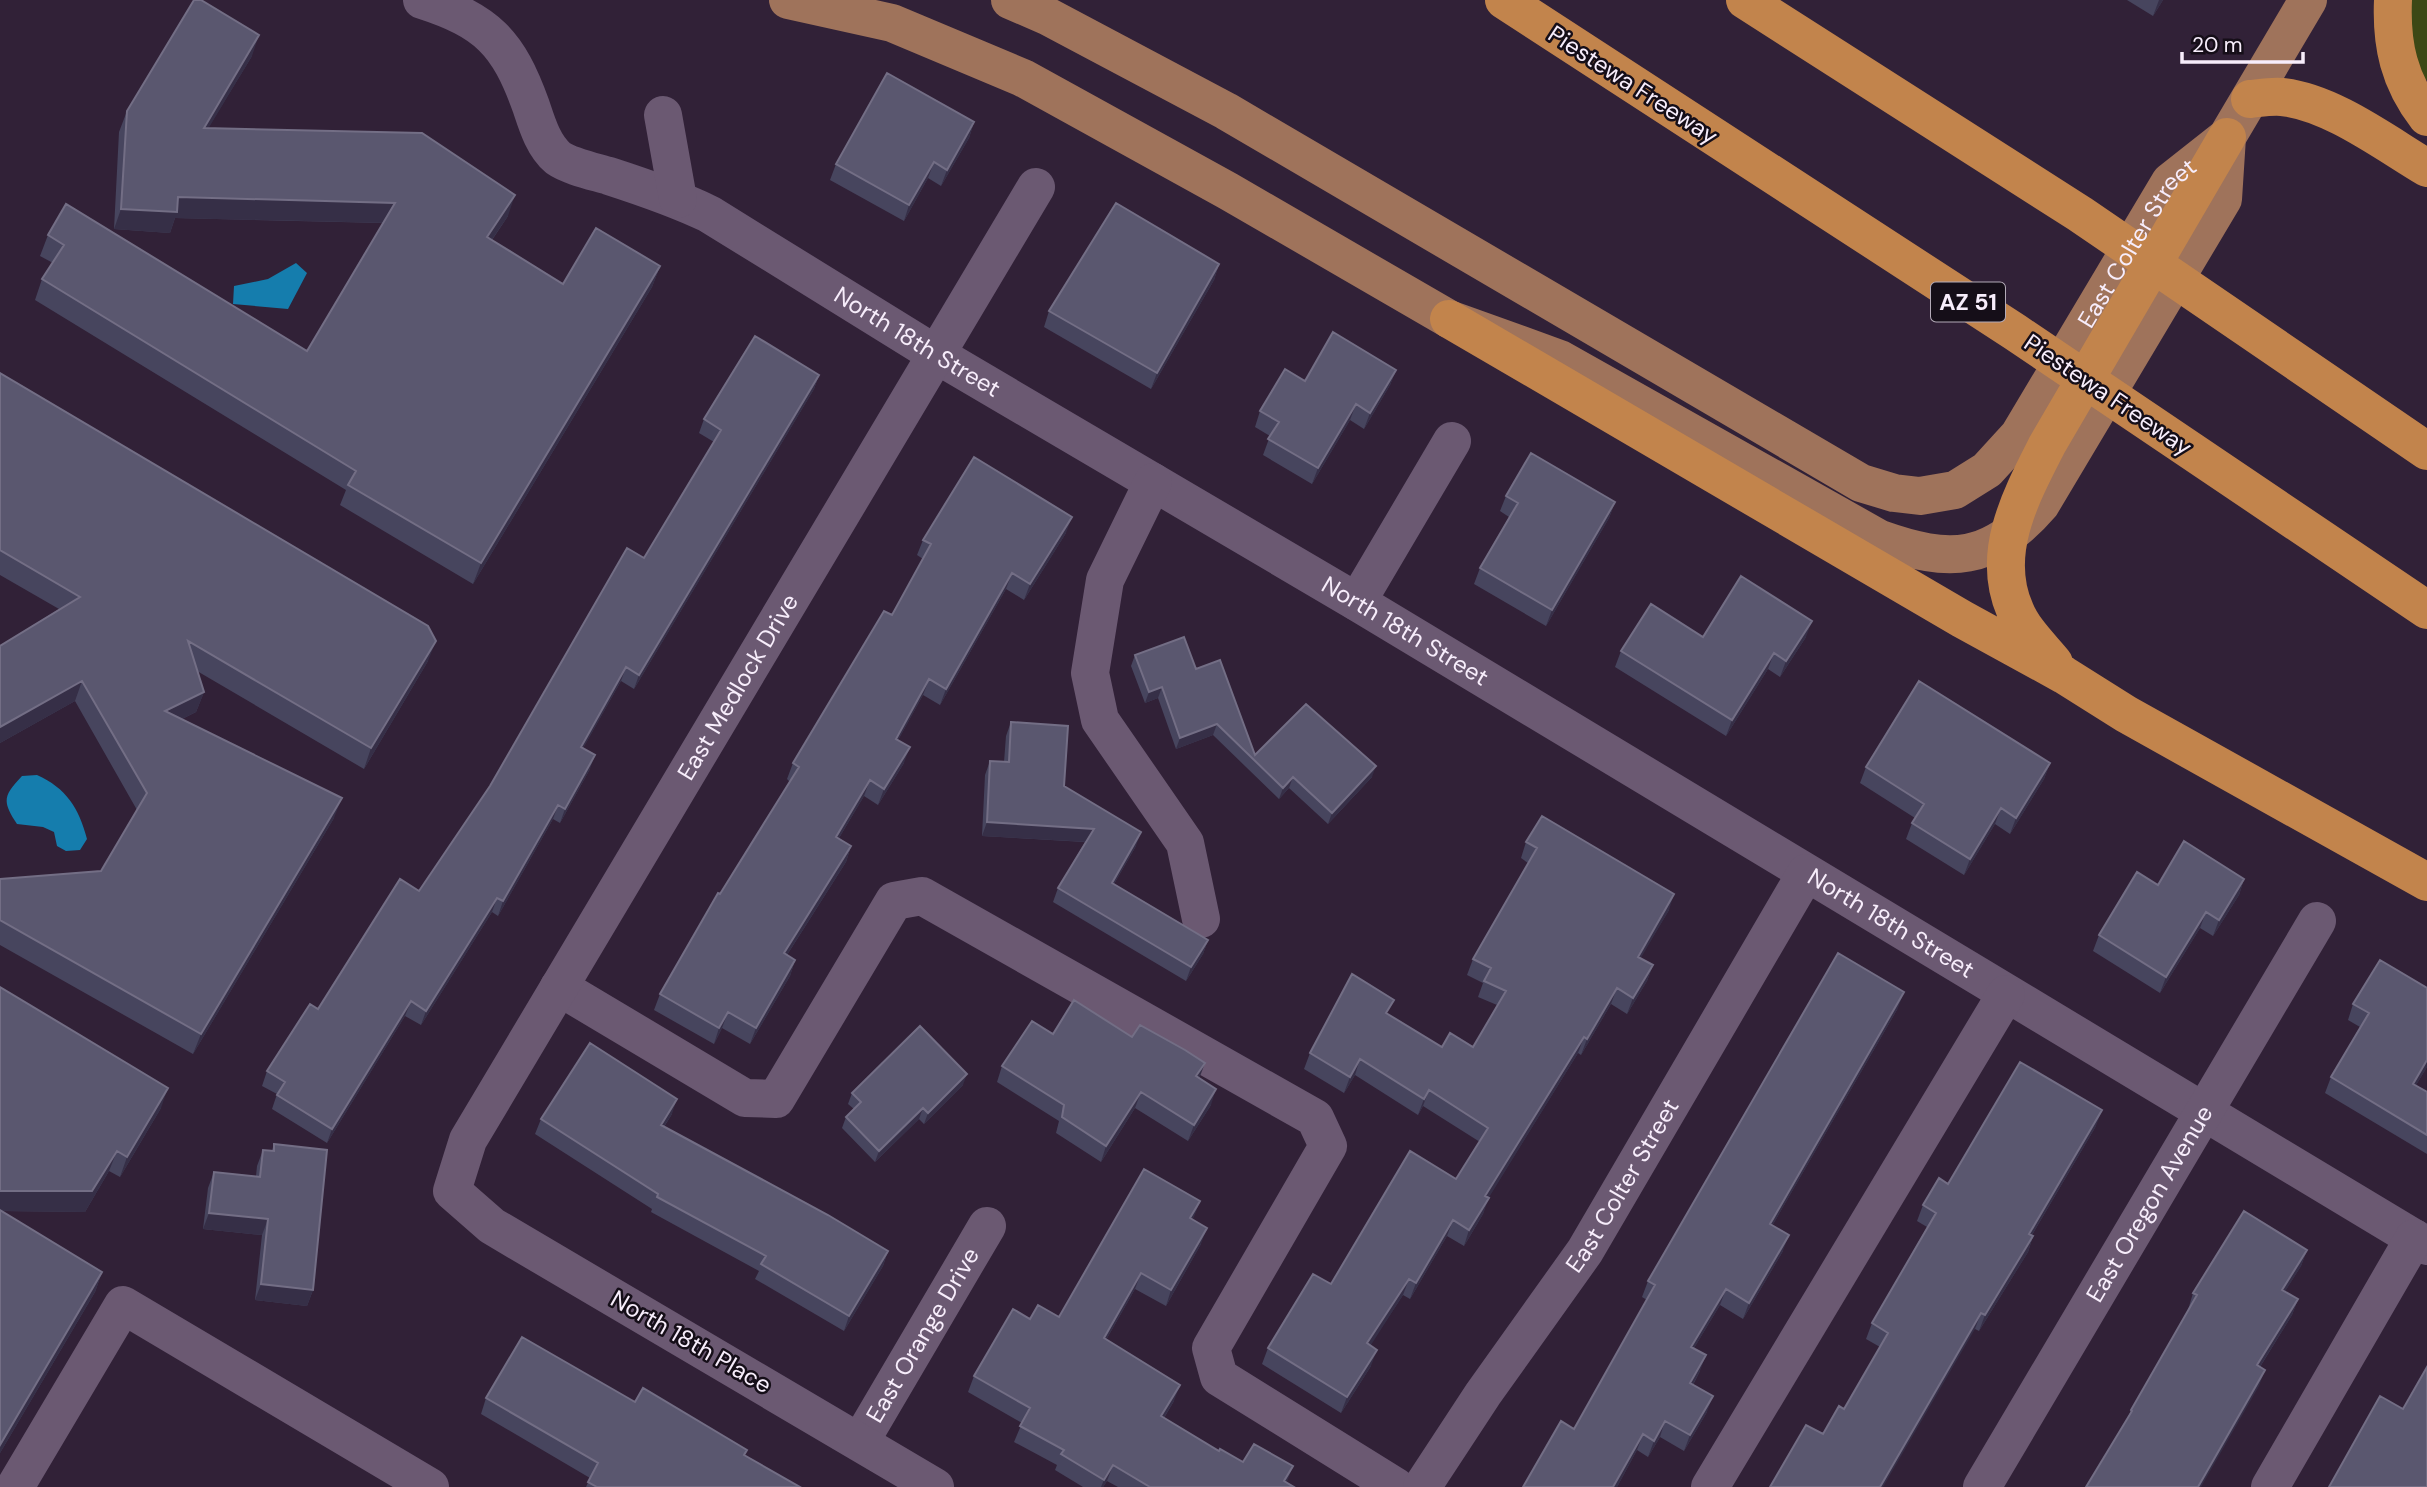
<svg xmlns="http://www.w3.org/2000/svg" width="2427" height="1487" font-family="'DM Sans',sans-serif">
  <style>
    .green { fill: #3c4815 }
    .water { fill: #157dad }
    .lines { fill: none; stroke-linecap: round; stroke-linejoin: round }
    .minor { stroke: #6b5972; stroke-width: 38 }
    .major { stroke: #9f735b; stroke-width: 38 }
    .highway { stroke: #c2844c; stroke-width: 38 }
    .wall { fill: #47455e }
    .shaded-wall { fill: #362f47 }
    .building { fill: #5a576f; stroke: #736e85; stroke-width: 2 }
    .labels { text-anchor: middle; stroke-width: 5; stroke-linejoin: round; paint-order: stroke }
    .shield { fill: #150e18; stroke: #b3aab7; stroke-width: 2 }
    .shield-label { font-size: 23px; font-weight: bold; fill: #f7edfb }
    .street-label { font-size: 24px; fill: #f7edfb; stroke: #150e18 }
  </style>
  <rect width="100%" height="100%" fill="#312137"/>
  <path class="green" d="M 2407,0 L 2427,0 L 2427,80 L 2423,78 L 2410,45 Z"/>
  <path class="water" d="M 296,263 L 307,273 L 288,309 L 233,304 L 234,286 L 268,279 Z
    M 37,775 C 66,788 79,808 87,839 L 80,850 L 66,851 L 57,846 L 54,832 L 43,827 L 17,824 C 2,801 3,796 22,776 Z"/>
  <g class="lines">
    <g class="minor">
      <path id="s1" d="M 422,0 C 487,21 508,42 531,106 C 537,124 543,145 558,158 C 569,166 596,172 609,176 C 643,187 676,198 709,214 L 937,355 L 1357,602 L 2427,1246"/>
      <path d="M 663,115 L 678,199"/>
      <path d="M 1153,482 L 1105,580 L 1090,673 L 1100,720 L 1185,843 L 1201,919"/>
      <path d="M 1357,602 L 1452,441"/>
      <path d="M 559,987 L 745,1098 L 776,1099 L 894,901 L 922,896 L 1315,1118 L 1328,1146 L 1211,1348 L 1219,1377 L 1396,1487"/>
      <path id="s2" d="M 860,1442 L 987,1226"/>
      <path d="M 15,1487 L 123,1305 L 430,1487"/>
      <path id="s3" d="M 935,1487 L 492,1226 L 452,1191 L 468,1140 L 1036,187"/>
      <path id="s4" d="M 1422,1487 L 1483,1394 L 1585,1251 L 1806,873"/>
      <path d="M 1710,1487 L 2006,994"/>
      <path id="s5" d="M 1982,1487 L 2317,921"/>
      <path d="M 2270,1487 L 2414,1238"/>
    </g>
    <g class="major">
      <path d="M 788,0 L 892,23 L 1023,78 L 1228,191 L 1449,319 L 1560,359 L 1880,539 C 1950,564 1991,562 2041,504 L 2223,199 L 2227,137"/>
      <path id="s6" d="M 1010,0 L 1047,16 L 1226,111 L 1861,483 L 1894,493 L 1920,496 L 1955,490 L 1987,470 L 2019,435 L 2170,182 L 2227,137 L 2308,0"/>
    </g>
    <path class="highway" d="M 1504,0 L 2015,332 L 2427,610
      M 1745,0 L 2080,214 L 2427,451
      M 2393,0 C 2391,45 2399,81 2427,117
      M 2250,99 C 2260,98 2272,96 2282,97 C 2331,102 2385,143 2427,168
      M 1449,319 L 1962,619 L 2064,675 L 2126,714 L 2427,882
      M 2054,663 C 2040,646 2023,630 2015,610 C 1990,553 2021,496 2047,445 L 2227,137"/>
  </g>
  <path class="wall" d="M 2127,0 L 2163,0 L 2153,16 Z
    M 252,56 L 208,128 L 508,216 L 492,240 L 563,284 L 660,266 L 652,287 L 473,584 L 340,505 L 346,490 L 35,300 L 42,279 L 53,263 L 40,256 L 48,235 L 307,351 L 383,223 L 175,218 L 170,233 L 114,229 L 119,132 L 127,111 Z
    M 974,122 L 969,138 L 941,186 L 928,178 L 904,221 L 830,180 L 836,164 Z
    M 1219,264 L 1214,280 L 1151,389 L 1044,327 L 1049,311 Z
    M 1396,370 L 1390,385 L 1364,429 L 1350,420 L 1312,484 L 1263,455 L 1270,436 L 1255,427 L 1260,411 L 1305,381 Z
    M 0,373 L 428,661 L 364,769 L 197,671 L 204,692 L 196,712 L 182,719 L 334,818 L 193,1054 L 0,945 L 0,879 L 101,871 L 137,810 L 75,701 L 0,743 L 0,646 L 59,609 L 0,575 Z
    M 819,375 L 814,389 L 634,689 L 621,681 L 583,748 L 590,769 L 560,823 L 553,819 L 498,916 L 492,912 L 421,1025 L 405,1016 L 327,1143 L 272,1109 L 277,1094 L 262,1086 L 267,1071 L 318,1009 L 419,891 L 644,558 L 714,442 L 699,433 L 704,419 Z
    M 1506,496 L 1615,502 L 1609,518 L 1546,626 L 1474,584 L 1480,568 L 1509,517 L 1500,511 Z
    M 1066,533 L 1024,600 L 1006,589 L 940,705 L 923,695 L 898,740 L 904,763 L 878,805 L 864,796 L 839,838 L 851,846 L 846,862 L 787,955 L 795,960 L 790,976 L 750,1044 L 722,1028 L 714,1044 L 654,1010 L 660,994 L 720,894 L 790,782 L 787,779 L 793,763 L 892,615 L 923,559 L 917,555 L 923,540 Z
    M 1703,637 L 1806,637 L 1780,677 L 1768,669 L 1726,736 L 1615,667 L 1621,651 Z
    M 1135,655 L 1196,669 L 1255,755 L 1372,777 L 1328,824 L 1289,788 L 1279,799 L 1213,735 L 1176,749 L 1158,698 L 1145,703 L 1131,666 Z
    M 1011,722 L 1064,786 L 1136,846 L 1114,884 L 1208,940 L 1203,954 L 1186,981 L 1053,902 L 1058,888 L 1085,842 L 982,836 L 985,775 L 990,761 L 1004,762 L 1006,736 Z
    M 2050,763 L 2044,779 L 2010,834 L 1995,824 L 1964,875 L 1906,839 L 1912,823 L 1915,818 L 1860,783 L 1866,767 Z
    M 1526,842 L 1669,910 L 1640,958 L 1653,965 L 1647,981 L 1627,1014 L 1611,1004 L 1581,1055 L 1578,1053 L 1488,1198 L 1483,1214 L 1464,1246 L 1447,1236 L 1410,1299 L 1403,1295 L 1370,1345 L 1371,1366 L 1341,1413 L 1262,1364 L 1268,1348 L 1331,1284 L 1456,1179 L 1480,1142 L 1423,1106 L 1418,1115 L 1355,1075 L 1344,1093 L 1304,1069 L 1310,1053 L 1388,1015 L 1442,1047 L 1473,1047 L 1497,1005 L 1478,997 L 1483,983 L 1467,975 L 1473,959 L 1528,863 L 1521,858 Z
    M 2244,879 L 2239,895 L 2213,936 L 2200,928 L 2160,993 L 2093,951 L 2099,935 L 2158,885 Z
    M 0,987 L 161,1108 L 120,1177 L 109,1171 L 85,1212 L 2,1211 L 102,1272 L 95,1292 L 0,1453 Z
    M 2427,988 L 2427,1067 L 2416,1085 L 2427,1092 L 2427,1154 L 2325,1093 L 2331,1077 L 2360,1027 L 2348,1020 L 2353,1004 Z
    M 1898,1008 L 1772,1226 L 1783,1251 L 1743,1319 L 1720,1305 L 1694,1348 L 1700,1371 L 1693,1385 L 1707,1412 L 1684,1451 L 1660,1437 L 1648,1457 L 1637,1450 L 1617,1487 L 1523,1487 L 1574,1429 L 1647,1300 L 1642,1297 L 1648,1281 Z
    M 1053,1034 L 1132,1037 L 1199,1078 L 1211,1105 L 1188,1141 L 1135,1108 L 1101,1162 L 1056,1133 L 1059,1121 L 997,1082 L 1002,1066 Z
    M 963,1085 L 924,1124 L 919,1119 L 875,1162 L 842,1128 L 846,1117 L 854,1109 L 848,1104 L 852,1093 Z
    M 672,1114 L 664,1127 L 888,1251 L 883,1266 L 844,1331 L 755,1279 L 759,1271 L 651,1212 L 652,1209 L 535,1134 L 541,1119 Z
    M 2096,1126 L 2032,1235 L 2033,1236 L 2028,1252 L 1979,1331 L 1975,1329 L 1823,1434 L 1844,1409 L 1880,1347 L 1866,1339 L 1872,1323 L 1927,1227 L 1917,1221 L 1923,1205 L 1948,1184 Z
    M 274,1144 L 313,1290 L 307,1306 L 255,1300 L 262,1235 L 203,1229 L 208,1188 L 214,1172 L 256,1176 L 257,1166 L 263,1150 L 272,1150 Z
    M 1200,1201 L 1192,1220 L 1201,1244 L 1166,1306 L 1135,1289 L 1106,1340 L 1174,1401 L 1164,1418 L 1219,1451 L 1294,1487 L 1118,1487 L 1107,1481 L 1103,1487 L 1083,1487 L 1055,1470 L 1057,1465 L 1014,1442 L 1022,1423 L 968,1392 L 974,1376 L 1030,1319 L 1059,1317 Z
    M 2307,1250 L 2301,1266 L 2285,1291 L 2298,1299 L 2292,1315 L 2260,1367 L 2259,1386 L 2127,1420 L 2131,1410 L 2188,1310 L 2193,1293 Z
    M 486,1398 L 635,1402 L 747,1450 L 745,1455 L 800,1487 L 586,1487 L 590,1478 L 481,1414 Z"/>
  <path class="shaded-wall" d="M 2159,0 L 2163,0 L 2153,16 Z
    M 259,35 L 252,56 L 196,149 L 204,128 Z
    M 974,122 L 969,138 L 941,186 L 947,170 Z
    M 934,162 L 928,178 L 904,221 L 909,205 Z
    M 515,195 L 508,216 L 480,257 L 487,237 Z
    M 178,197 L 395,203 L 388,223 L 175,218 L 170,233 L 114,229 L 121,209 Z
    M 1219,264 L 1214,280 L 1151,389 L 1157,373 Z
    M 660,266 L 652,287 L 473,584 L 481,563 Z
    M 1396,370 L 1390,385 L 1364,429 L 1370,413 Z
    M 819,375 L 814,389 L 634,689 L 639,675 Z
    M 1356,404 L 1350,420 L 1312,484 L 1318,468 Z
    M 1615,502 L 1609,518 L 1546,626 L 1552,610 Z
    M 1072,517 L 1066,533 L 1024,600 L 1030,584 Z
    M 1012,573 L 1006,589 L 940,705 L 946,689 Z
    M 1812,621 L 1806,637 L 1780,677 L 1786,661 Z
    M 436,641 L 428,661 L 364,769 L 371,748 Z
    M 1774,653 L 1768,669 L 1726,736 L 1732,720 Z
    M 626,667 L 621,681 L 576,761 L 581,747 Z
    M 929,679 L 923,695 L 890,755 L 896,739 Z
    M 82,681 L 75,701 L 0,743 L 0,727 Z
    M 1162,687 L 1158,698 L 1145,703 L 1149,692 Z
    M 204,692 L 196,712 L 158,731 L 165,711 Z
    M 1217,724 L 1213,735 L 1176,749 L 1180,738 Z
    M 910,747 L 904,763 L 878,805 L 884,789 Z
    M 595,755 L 590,769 L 560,823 L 565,809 Z
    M 2050,763 L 2044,779 L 2010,834 L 2016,818 Z
    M 1376,766 L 1372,777 L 1328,824 L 1332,813 Z
    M 1293,777 L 1289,788 L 1279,799 L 1283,788 Z
    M 870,780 L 864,796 L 830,853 L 836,837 Z
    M 342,798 L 334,818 L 193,1054 L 201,1034 Z
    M 558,805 L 553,819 L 498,916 L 503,901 Z
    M 2001,808 L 1995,824 L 1964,875 L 1970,859 Z
    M 987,822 L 1094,829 L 1089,842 L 982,836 Z
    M 1141,832 L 1136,846 L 1107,896 L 1112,883 Z
    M 851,846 L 846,862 L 778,969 L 784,953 Z
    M 2244,879 L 2239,895 L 2213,936 L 2219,920 Z
    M 1674,894 L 1669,910 L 1632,973 L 1638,957 Z
    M 497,898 L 492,912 L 421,1025 L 426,1011 Z
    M 2206,912 L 2200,928 L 2160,993 L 2166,977 Z
    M 1208,940 L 1203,954 L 1186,981 L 1191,967 Z
    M 795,960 L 790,976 L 750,1044 L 756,1028 Z
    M 1653,965 L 1647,981 L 1627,1014 L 1633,998 Z
    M 1617,988 L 1611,1004 L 1581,1055 L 1587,1039 Z
    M 1904,992 L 1898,1008 L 1764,1240 L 1770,1224 Z
    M 411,1001 L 405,1016 L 327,1143 L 332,1129 Z
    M 728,1012 L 722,1028 L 714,1044 L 719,1028 Z
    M 1584,1037 L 1578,1053 L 1480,1212 L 1485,1196 Z
    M 1360,1059 L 1355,1075 L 1344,1093 L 1350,1077 Z
    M 2427,1060 L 2427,1067 L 2407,1100 L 2413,1084 Z
    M 1205,1063 L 1199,1079 L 1196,1076 Z
    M 967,1074 L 963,1085 L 924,1124 L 928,1113 Z
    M 168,1088 L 161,1108 L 120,1177 L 127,1157 Z
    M 1216,1089 L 1211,1105 L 1188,1141 L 1194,1125 Z
    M 1429,1090 L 1423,1106 L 1418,1115 L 1424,1099 Z
    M 1141,1092 L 1135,1108 L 1101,1162 L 1106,1146 Z
    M 677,1099 L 672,1114 L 655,1140 L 661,1125 Z
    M 923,1108 L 919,1119 L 875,1162 L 879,1151 Z
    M 2102,1110 L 2096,1126 L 2023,1250 L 2029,1234 Z
    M 117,1151 L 109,1171 L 85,1212 L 0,1211 L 0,1191 Z
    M 1489,1198 L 1483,1214 L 1464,1246 L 1469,1230 Z
    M 1200,1201 L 1194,1217 L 1184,1234 L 1190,1218 Z
    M 209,1213 L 268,1219 L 262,1235 L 203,1229 Z
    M 1453,1220 L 1447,1236 L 1410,1299 L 1416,1283 Z
    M 1207,1228 L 1201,1244 L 1166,1306 L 1171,1290 Z
    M 1789,1235 L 1783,1251 L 1743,1319 L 1749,1303 Z
    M 2033,1236 L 2028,1252 L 1979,1331 L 1985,1315 Z
    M 2307,1250 L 2301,1266 L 2276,1306 L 2282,1290 Z
    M 888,1251 L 883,1266 L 844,1331 L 849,1316 Z
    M 102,1272 L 95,1292 L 0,1453 L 0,1445 Z
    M 1141,1273 L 1135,1289 L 1098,1354 L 1104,1338 Z
    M 1409,1279 L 1403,1295 L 1362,1359 L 1367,1343 Z
    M 261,1284 L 313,1290 L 307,1306 L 255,1300 Z
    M 1726,1289 L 1720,1305 L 1685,1363 L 1691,1347 Z
    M 2298,1299 L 2292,1315 L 2251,1381 L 2257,1365 Z
    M 1981,1313 L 1975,1329 L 1883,1487 L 1880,1487 Z
    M 1377,1350 L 1371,1366 L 1341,1413 L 1347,1397 Z
    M 1706,1355 L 1700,1371 L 1685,1399 L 1690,1383 Z
    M 2265,1370 L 2259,1386 L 2201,1487 L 2198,1487 Z
    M 1180,1385 L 1174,1401 L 1155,1432 L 1161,1416 Z
    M 1713,1396 L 1707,1412 L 1684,1451 L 1690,1435 Z
    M 1665,1421 L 1660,1437 L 1648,1457 L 1654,1441 Z
    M 1643,1434 L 1637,1450 L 1617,1487 L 1613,1487 Z
    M 1113,1465 L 1107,1481 L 1103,1487 L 1101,1487 L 1104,1480 Z
    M 1293,1466 L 1287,1482 L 1284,1481 Z"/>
  <path class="building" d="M 194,0 L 201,0 L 259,35 L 204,128 L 422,133 L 515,195 L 487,237 L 563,284 L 596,228 L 660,266 L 481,563 L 348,485 L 356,471 L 42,279 L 64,245 L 48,235 L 66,204 L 307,351 L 395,203 L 178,197 L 177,212 L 121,209 L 127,111 Z
    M 887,73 L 974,122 L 947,170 L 934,162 L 909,205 L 836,164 Z
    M 1116,203 L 1219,264 L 1157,373 L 1049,311 Z
    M 1333,332 L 1396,370 L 1370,413 L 1356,404 L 1318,468 L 1268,439 L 1279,422 L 1260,411 L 1285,369 L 1305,381 Z
    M 755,336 L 819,375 L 639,675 L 626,667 L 581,747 L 595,755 L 565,809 L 558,805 L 503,901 L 497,898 L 426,1011 L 411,1001 L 332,1129 L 277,1095 L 285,1082 L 267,1071 L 310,1004 L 318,1009 L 400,879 L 419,891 L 490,786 L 627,548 L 644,558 L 721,430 L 704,419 Z
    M 0,373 L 428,626 L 436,641 L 371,748 L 188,641 L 204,692 L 165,711 L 342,798 L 201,1034 L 0,920 L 0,879 L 101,871 L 147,793 L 82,681 L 0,727 L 0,646 L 80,597 L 0,550 Z
    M 1531,453 L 1615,502 L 1552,610 L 1480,568 L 1518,503 L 1506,496 Z
    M 974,457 L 1072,517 L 1030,584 L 1012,573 L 946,689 L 929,679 L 896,739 L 910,747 L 884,789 L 870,780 L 836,837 L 851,846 L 784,953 L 795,960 L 756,1028 L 728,1012 L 719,1028 L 660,994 L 718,893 L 720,894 L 799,767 L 793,763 L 884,611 L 892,615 L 931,544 L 923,540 Z
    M 1741,576 L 1812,621 L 1786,661 L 1774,653 L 1732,720 L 1621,651 L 1651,604 L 1703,637 Z
    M 1184,637 L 1196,669 L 1220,660 L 1255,755 L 1306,704 L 1376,766 L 1332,813 L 1293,777 L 1283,788 L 1217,724 L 1180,738 L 1162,687 L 1149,692 L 1135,655 Z
    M 1919,681 L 2050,763 L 2016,818 L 2001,808 L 1970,859 L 1912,823 L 1924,804 L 1866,767 Z
    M 1011,722 L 1068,726 L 1064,786 L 1141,832 L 1112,883 L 1208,940 L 1191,967 L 1058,888 L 1094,829 L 987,822 L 990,761 L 1009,762 Z
    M 1542,816 L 1674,894 L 1638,957 L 1653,965 L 1633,998 L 1617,988 L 1587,1039 L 1584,1037 L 1485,1196 L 1489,1198 L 1469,1230 L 1453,1220 L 1416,1283 L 1409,1279 L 1367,1343 L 1377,1350 L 1347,1397 L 1268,1348 L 1313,1274 L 1331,1284 L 1410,1151 L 1456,1179 L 1488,1128 L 1429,1090 L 1424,1099 L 1360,1059 L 1350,1077 L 1310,1053 L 1352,974 L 1394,1000 L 1386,1013 L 1442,1047 L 1450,1033 L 1473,1047 L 1506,991 L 1484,981 L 1491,968 L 1473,959 L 1537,848 L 1526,842 Z
    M 2184,841 L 2244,879 L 2219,920 L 2206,912 L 2166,977 L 2099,935 L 2137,872 L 2158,885 Z
    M 1838,953 L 1904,992 L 1770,1224 L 1789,1235 L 1749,1303 L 1726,1289 L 1691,1347 L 1706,1355 L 1690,1383 L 1713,1396 L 1690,1435 L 1665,1421 L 1654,1441 L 1643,1434 L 1613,1487 L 1523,1487 L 1561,1421 L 1574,1429 L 1655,1285 L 1648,1281 Z
    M 2380,960 L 2427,988 L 2427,1060 L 2413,1084 L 2427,1092 L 2427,1135 L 2331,1077 L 2369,1013 L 2353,1004 Z
    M 0,987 L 168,1088 L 127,1157 L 117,1151 L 92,1191 L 0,1191 Z
    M 1074,1000 L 1132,1037 L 1140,1025 L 1185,1050 L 1205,1063 L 1196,1076 L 1216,1089 L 1194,1125 L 1141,1092 L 1106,1146 L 1062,1117 L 1064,1105 L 1002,1066 L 1032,1021 L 1053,1034 Z
    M 920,1026 L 967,1074 L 928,1113 L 923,1108 L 879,1151 L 846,1117 L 861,1102 L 852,1093 Z
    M 590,1043 L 677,1099 L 661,1125 L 828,1215 L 888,1251 L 849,1316 L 761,1264 L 766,1256 L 657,1197 L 658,1194 L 541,1119 Z
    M 2020,1062 L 2102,1110 L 2029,1234 L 2033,1236 L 1985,1315 L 1981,1313 L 1880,1487 L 1770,1487 L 1806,1425 L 1823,1434 L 1839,1406 L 1844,1409 L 1888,1333 L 1872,1323 L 1936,1213 L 1923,1205 L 1939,1178 L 1948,1184 Z
    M 274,1144 L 327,1150 L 313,1290 L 261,1284 L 268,1219 L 209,1213 L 214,1172 L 260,1177 L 263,1150 L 274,1151 Z
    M 1144,1169 L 1200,1201 L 1190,1218 L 1207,1228 L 1171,1290 L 1141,1273 L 1104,1338 L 1180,1385 L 1161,1416 L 1219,1451 L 1220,1449 L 1243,1462 L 1254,1444 L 1293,1466 L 1284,1481 L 1294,1487 L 1150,1487 L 1113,1465 L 1104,1480 L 1061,1454 L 1064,1450 L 1020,1426 L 1030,1408 L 974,1376 L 1013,1309 L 1030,1319 L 1038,1305 L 1059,1317 Z
    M 0,1210 L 102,1272 L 0,1445 Z
    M 2244,1211 L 2307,1250 L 2282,1290 L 2298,1299 L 2257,1365 L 2265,1370 L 2198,1487 L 2086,1487 L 2132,1411 L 2131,1410 L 2197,1295 L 2193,1293 Z
    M 522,1337 L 635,1402 L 643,1388 L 747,1450 L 744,1455 L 800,1487 L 597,1487 L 588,1482 L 598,1463 L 486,1398 Z
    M 2427,1367 L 2427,1487 L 2329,1487 L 2380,1396 L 2403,1409 Z"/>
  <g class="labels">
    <rect class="shield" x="1931" y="282.5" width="74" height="39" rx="5"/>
    <g class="shield-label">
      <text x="1968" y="310">AZ 51</text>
    </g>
    <g class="street-label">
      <text transform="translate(1633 85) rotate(33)" y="8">Piestewa Freeway</text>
      <text dy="8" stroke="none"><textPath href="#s6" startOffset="1386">East Colter Street</textPath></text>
      <text dy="8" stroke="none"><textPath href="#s1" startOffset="625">North 18th Street</textPath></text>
      <text transform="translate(2108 395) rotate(34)" y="8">Piestewa Freeway</text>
      <text dy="8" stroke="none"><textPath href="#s1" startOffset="1192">North 18th Street</textPath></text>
      <text dy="8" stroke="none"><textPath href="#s3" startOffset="1148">East Medlock Drive</textPath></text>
      <text dy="8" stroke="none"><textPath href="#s1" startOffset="1759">North 18th Street</textPath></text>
      <text dy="8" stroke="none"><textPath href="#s4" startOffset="362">East Colter Street</textPath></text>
      <text dy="8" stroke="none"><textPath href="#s5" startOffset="329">East Oregon Avenue</textPath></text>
      <text dy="8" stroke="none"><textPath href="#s2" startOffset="124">East Orange Drive</textPath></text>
      <text transform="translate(691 1342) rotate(30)" y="8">North 18th Place</text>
    </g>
  </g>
  <path d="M2182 52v10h121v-10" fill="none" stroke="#f7edfb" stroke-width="3.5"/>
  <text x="2192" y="52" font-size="21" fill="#f7edfb" stroke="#150e18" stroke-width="5" paint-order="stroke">20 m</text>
</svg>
